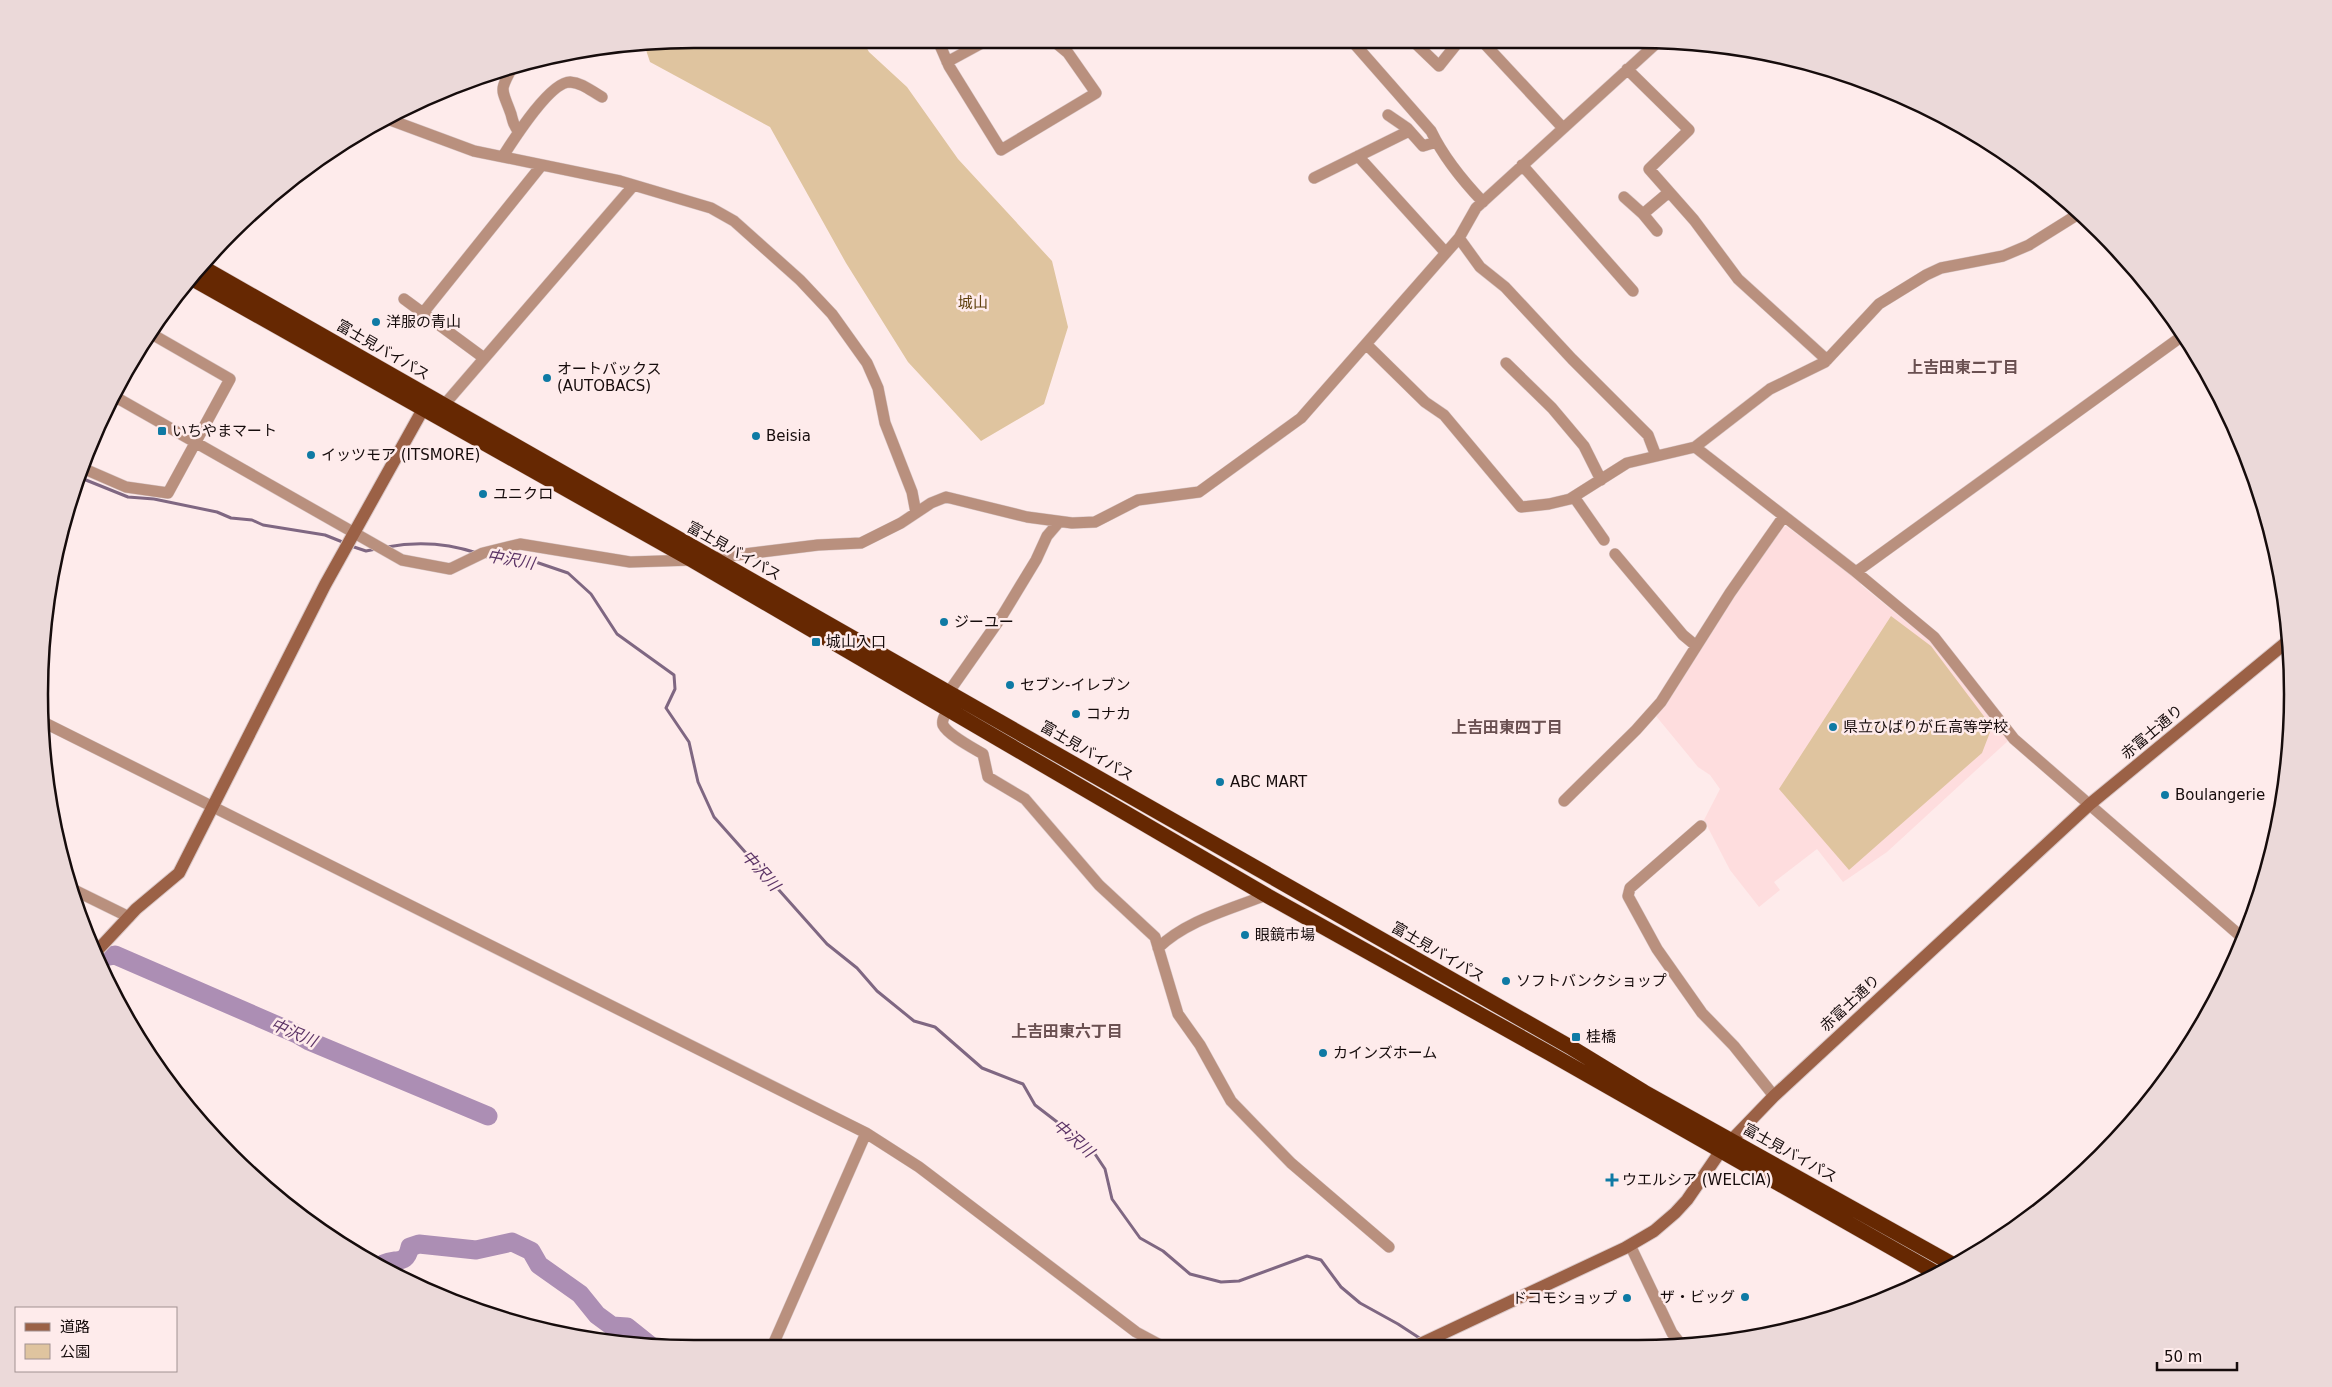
<svg xmlns="http://www.w3.org/2000/svg" width="2332" height="1387" font-family="'DejaVu Sans','Noto Sans JP',sans-serif">
  <style>
    .built { fill: #feddde }
    .green { fill: #dfc49f }
    .lines { fill: none; stroke-linecap: round; stroke-linejoin: round }
    .stream { stroke: #7f6782; stroke-width: 3 }
    .river { stroke: #ac8eb4; stroke-width: 19 }
    .street-casing { stroke: #d9c7c7; stroke-width: 12 }
    .secondary-casing { stroke: #d9c7c7; stroke-width: 14 }
    .highway-casing { stroke: #d9c7c7; stroke-width: 16 }
    .street { stroke: #b9907e; stroke-width: 11 }
    .secondary { stroke: #9b6146; stroke-width: 12 }
    .highway { stroke: #662802; stroke-width: 15 }
    .poi-dot { fill: #0f7aa4; stroke: #feebeb; stroke-width: 2 }
    .labels { text-anchor: middle; stroke-width: 5; stroke-linejoin: round; paint-order: stroke }
    .park-label { font-size: 15px; fill: #5f400e; stroke: #feebeb }
    .poi-label { font-size: 15px; fill: #160c0c; stroke: #feebeb; text-anchor: start }
    .street-label { font-size: 15px; fill: #160c0c; stroke: #feebeb }
    .neighbourhood-label { font-size: 16px; font-weight: bold; fill: #6a5051; stroke: #feebeb }
    .water-label { font-size: 16px; font-style: italic; fill: #5c3466; stroke: #feebeb }
    .rim { fill: none; stroke: #160c0c; stroke-width: 2.5 }
  </style>
  <rect width="100%" height="100%" fill="#feebeb"/>
  <path class="built" d="M 1786,526 L 1859,580 L 1861,585 L 1934,644 L 2010,739 L 1887,852 L 1843,882 L 1817,849 L 1774,882 L 1780,890 L 1759,907 L 1730,870 L 1704,820 L 1720,789 L 1710,775 L 1698,767 L 1656,716 L 1722,614 L 1782,528 Z"/>
  <path class="green" d="M 864,43 L 869,52 L 907,87 L 958,159 L 1052,261 L 1068,327 L 1044,404 L 981,441 L 908,362 L 846,263 L 770,127 L 650,62 L 644,44 Z
    M 1891,616 L 1931,646 L 1992,727 L 1982,753 L 1849,870 L 1779,789 Z"/>
  <g class="lines">
    <path class="stream" d="M 76,476 L 128,497 L 154,499 L 217,512 L 231,518 L 252,520 L 263,525 L 325,535 L 345,543
      M 351,546 L 366,551 L 376,549
      M 387,547 C 418,541 447,543 477,553
      M 487,557 L 521,557 L 568,573 L 591,594 L 617,634 L 674,675 L 675,689 L 666,708 L 689,742 L 698,782 L 714,817 L 827,944 L 857,968 L 877,991 L 914,1021 L 935,1027 L 982,1068 L 1023,1084 L 1035,1105 L 1091,1148 L 1105,1169 L 1112,1199 L 1140,1238 L 1163,1251 L 1190,1274 L 1221,1282 L 1239,1281 L 1307,1256 L 1321,1260 L 1341,1287 L 1360,1303 L 1398,1324 L 1421,1339"/>
    <path class="river" d="M 99,958 L 115,955 L 297,1034 L 309,1041 L 488,1116
      M 383,1264 C 398,1258 406,1265 410,1247 L 419,1244 L 476,1250 L 512,1242 L 531,1251 L 539,1265 L 580,1294 L 597,1315 L 612,1326 L 627,1327 L 652,1347"/>
    <g class="street-casing">
      <path id="street" d="M 1352,41 L 1431,131 C 1444,158 1462,180 1483,202
        M 1413,41 L 1439,66 L 1459,41
        M 1482,41 L 1563,128
        M 939,43 L 949,66 L 1001,150 L 1096,93 L 1068,53 L 1056,43
        M 947,62 L 982,43
        M 513,66 C 498,93 502,88 511,114 C 513,122 514,126 519,132
        M 1627,69 L 1689,130 L 1649,169 L 1694,220 L 1738,279 L 1827,360
        M 1388,115 L 1407,128 L 1423,146 L 1436,142
        M 385,118 L 474,151 L 620,181 L 711,208 L 734,221 L 800,280 L 832,314 L 867,363 L 878,388 L 885,423 L 912,492 L 916,513
        M 503,156 C 514,139 550,82 570,82 C 583,83 591,91 602,97
        M 1358,156 L 1446,253
        M 1522,165 L 1633,291
        M 1314,178 L 1409,131
        M 1624,197 L 1643,214 L 1657,231
        M 1643,214 L 1669,192
        M 1459,238 L 1480,267 L 1505,287 L 1572,359 L 1648,435 L 1656,456
        M 404,299 L 484,358
        M 423,313 L 541,166
        M 1366,344 L 1425,402 L 1444,415 L 1521,507 L 1549,504 L 1570,499 L 1627,463 L 1695,447 L 1770,389 L 1825,362 L 1879,304 L 1926,275 L 1941,268 L 2003,256 L 2029,245 L 2080,213
        M 1506,363 L 1552,408 L 1584,446 L 1601,480
        M 112,395 L 402,560 L 450,569 L 483,553 L 520,544 L 630,562 L 693,560
        M 444,405 L 633,186
        M 1695,447 L 1856,572 L 1934,637 L 2014,739 L 2245,940
        M 80,467 L 126,487 L 168,493 L 230,379 L 150,333
        M 1574,497 L 1604,540
        M 1615,554 L 1683,635 L 1695,645
        M 712,558 L 818,545 L 861,543 L 901,523 L 931,503 L 946,497 L 1027,517 L 1072,523 L 1095,522 L 1138,500 L 1199,492 L 1301,418 L 1459,238 L 1476,208 L 1660,40
        M 1856,572 L 2185,334
        M 948,693 L 1002,616 L 1036,560 L 1047,536 L 1059,522
        M 948,710 C 946,714 941,719 943,725 C 948,735 973,748 983,754 L 988,777 L 1025,799 L 1099,885 L 1155,937 L 1178,1014 L 1200,1045 L 1231,1101 L 1291,1163 L 1389,1247
        M 41,721 L 866,1133 L 919,1167 L 1136,1332 L 1164,1347
        M 1564,801 L 1636,730 L 1661,702 L 1730,593 L 1784,516
        M 1701,826 L 1630,888 L 1628,896 L 1657,949 L 1702,1013 L 1734,1046 L 1774,1096
        M 70,888 L 129,917
        M 1158,948 C 1187,920 1229,910 1266,895
        M 1630,1245 L 1672,1333 L 1683,1347
        M 772,1347 L 866,1133"/>
    </g>
    <g class="secondary-casing">
      <path id="secondary" d="M 94,954 L 136,909 L 179,873 L 325,585 L 427,402
        M 1414,1347 L 1625,1248 L 1654,1231 L 1675,1213 L 1687,1200 L 1720,1152 L 1774,1096 L 2090,804 L 2288,641"/>
    </g>
    <g class="highway-casing">
      <path id="highway" d="M 202,267 L 1572,1048 L 1644,1092 L 1954,1265
        M 191,278 L 692,560 L 1266,895 L 1549,1053 L 1936,1273"/>
    </g>
    <use href="#street" class="street"/>
    <use href="#secondary" class="secondary"/>
    <use href="#highway" class="highway"/>
  </g>
  <g class="poi-dot">
    <circle cx="376" cy="322" r="5"/>
    <circle cx="547" cy="378" r="5"/>
    <rect x="157" y="426" width="10" height="10" rx="2.5"/>
    <circle cx="756" cy="436" r="5"/>
    <circle cx="311" cy="455" r="5"/>
    <circle cx="483" cy="494" r="5"/>
    <circle cx="944" cy="622" r="5"/>
    <rect x="811" y="637" width="10" height="10" rx="2.5"/>
    <circle cx="1010" cy="685" r="5"/>
    <circle cx="1076" cy="714" r="5"/>
    <circle cx="1833" cy="727" r="5"/>
    <circle cx="1220" cy="782" r="5"/>
    <circle cx="2165" cy="795" r="5"/>
    <circle cx="1245" cy="935" r="5"/>
    <circle cx="1506" cy="981" r="5"/>
    <rect x="1571" y="1032" width="10" height="10" rx="2.5"/>
    <circle cx="1323" cy="1053" r="5"/>
    <path d="M1609.5 1172.5h5v5h5v5h-5v5h-5v-5h-5v-5h5z"/>
    <circle cx="1745" cy="1297" r="5"/>
    <circle cx="1627" cy="1298" r="5"/>
  </g>
  <g class="labels">
    <g class="park-label">
      <text x="973" y="308">城山</text>
    </g>
    <g class="poi-label">
      <text x="386" y="327">洋服の青山</text>
      <text x="557" y="374">オートバックス<tspan x="557" dy="17">(AUTOBACS)</tspan></text>
      <text x="172" y="436">いちやまマート</text>
      <text x="766" y="441">Beisia</text>
      <text x="321" y="460">イッツモア (ITSMORE)</text>
      <text x="493" y="499">ユニクロ</text>
      <text x="954" y="627">ジーユー</text>
      <text x="826" y="647">城山入口</text>
      <text x="1020" y="690">セブン-イレブン</text>
      <text x="1086" y="719">コナカ</text>
      <text x="1843" y="732">県立ひばりが丘高等学校</text>
      <text x="1230" y="787">ABC MART</text>
      <text x="2175" y="800">Boulangerie</text>
      <text x="1255" y="940">眼鏡市場</text>
      <text x="1516" y="986">ソフトバンクショップ</text>
      <text x="1586" y="1042">桂橋</text>
      <text x="1333" y="1058">カインズホーム</text>
      <text x="1622" y="1185">ウエルシア (WELCIA)</text>
      <text x="1735" y="1302" text-anchor="end">ザ・ビッグ</text>
      <text x="1617" y="1303" text-anchor="end">ドコモショップ</text>
    </g>
    <g class="street-label">
      <text transform="translate(383 350) rotate(30)" y="5">富士見バイパス</text>
      <text transform="translate(734 551) rotate(29)" y="5">富士見バイパス</text>
      <text transform="translate(2152 732) rotate(-40)" y="5">赤富士通り</text>
      <text transform="translate(1087 751) rotate(30)" y="5">富士見バイパス</text>
      <text transform="translate(1438 952) rotate(30)" y="5">富士見バイパス</text>
      <text transform="translate(1850 1003) rotate(-43)" y="5">赤富士通り</text>
      <text transform="translate(1790 1153) rotate(29)" y="5">富士見バイパス</text>
    </g>
    <g class="neighbourhood-label">
      <text x="1963" y="373">上吉田東二丁目</text>
      <text x="1507" y="733">上吉田東四丁目</text>
      <text x="1067" y="1037">上吉田東六丁目</text>
    </g>
    <g class="water-label">
      <text transform="translate(511 559) rotate(10)" y="6">中沢川</text>
      <text transform="translate(761 870) rotate(48)" y="6">中沢川</text>
      <text transform="translate(294 1032) rotate(23)" y="6">中沢川</text>
      <text transform="translate(1074 1138) rotate(41)" y="6">中沢川</text>
    </g>
  </g>
  <path d="M0 0H2332V1387H0ZM694 48H1638A646 646 0 0 1 2284 694V694A646 646 0 0 1 1638 1340H694A646 646 0 0 1 48 694V694A646 646 0 0 1 694 48Z" fill="#ebd9d9" fill-rule="evenodd"/>
  <path class="rim" d="M694 48H1638A646 646 0 0 1 2284 694V694A646 646 0 0 1 1638 1340H694A646 646 0 0 1 48 694V694A646 646 0 0 1 694 48Z"/>
  <rect x="15" y="1307" width="162" height="65" fill="#feebeb" stroke="#a19292"/>
  <rect x="25" y="1323" width="25" height="8" fill="#9b6146" stroke="#a19292"/>
  <text x="60" y="1332" font-size="15" fill="#160c0c">道路</text>
  <rect x="25" y="1344" width="25" height="15" fill="#dfc49f" stroke="#a19292"/>
  <text x="60" y="1357" font-size="15" fill="#160c0c">公園</text>
  <path d="M2157 1362v8h80v-8" fill="none" stroke="#160c0c" stroke-width="2.5"/>
  <text x="2164" y="1362" font-size="15" fill="#160c0c" stroke="#feebeb" stroke-width="4" paint-order="stroke">50 m</text>
</svg>
